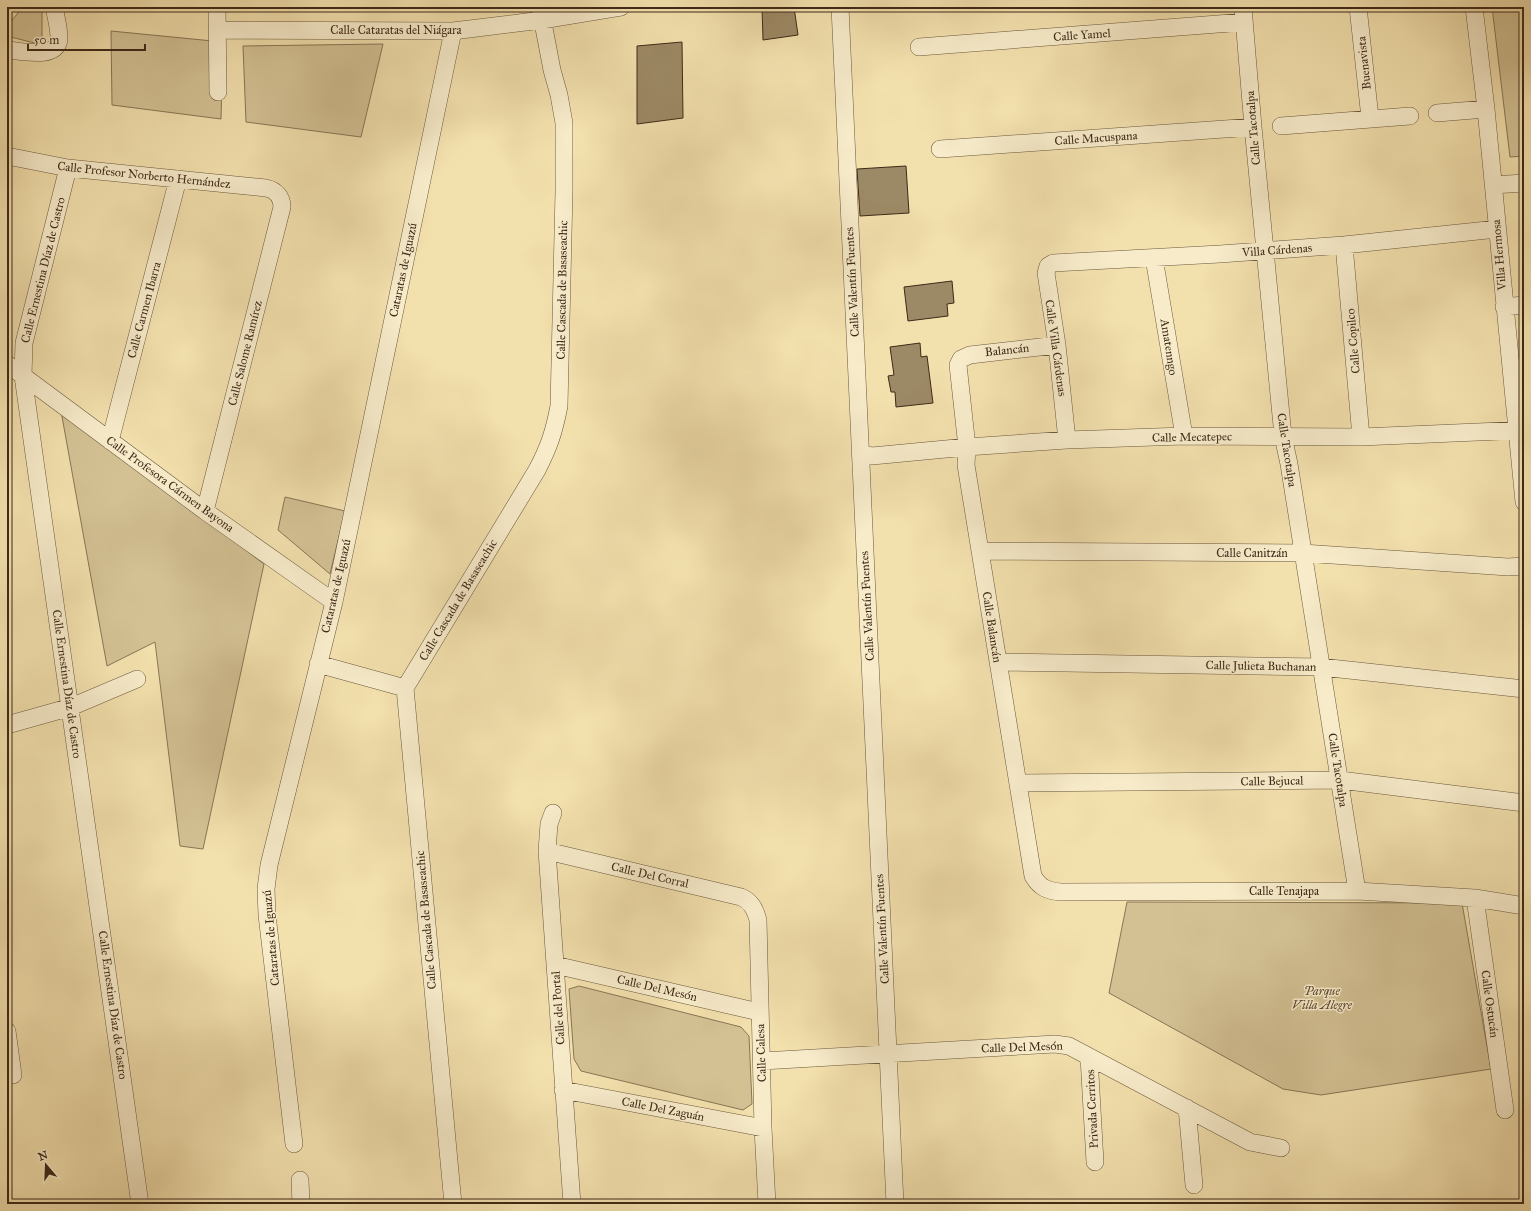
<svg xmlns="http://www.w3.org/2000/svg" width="1531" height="1211" font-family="'IM FELL Great Primer',serif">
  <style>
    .green { fill: #d3c194; stroke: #887656 }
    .building { fill: #9c8965; stroke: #3e2a18 }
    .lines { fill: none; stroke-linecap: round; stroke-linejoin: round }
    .minor-casing { stroke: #6b583d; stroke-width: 18 }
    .minor { stroke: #f7ebca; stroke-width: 17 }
    .labels { text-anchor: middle; stroke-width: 3; stroke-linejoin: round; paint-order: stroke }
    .street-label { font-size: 12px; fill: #3e2a18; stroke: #f7ebca }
    .park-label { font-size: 12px; font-style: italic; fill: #5c4831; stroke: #f7ebca }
  </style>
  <rect width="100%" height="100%" fill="#f2e0ad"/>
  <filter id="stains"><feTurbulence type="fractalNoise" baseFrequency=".005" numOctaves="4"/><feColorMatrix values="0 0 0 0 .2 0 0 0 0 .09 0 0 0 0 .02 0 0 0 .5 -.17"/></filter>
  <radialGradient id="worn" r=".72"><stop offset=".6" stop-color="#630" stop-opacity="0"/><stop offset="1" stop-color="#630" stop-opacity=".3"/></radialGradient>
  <path class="green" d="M 23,7 L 42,7 L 42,45 L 7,36 L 7,26 Z
    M 1492,7 L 1524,7 L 1524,156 L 1510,157 Z
    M 111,31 L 223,42 L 221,119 L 112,105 Z
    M 383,44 L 361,137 L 246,122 L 243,46 Z
    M 61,411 L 264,564 L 203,849 L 180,846 L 155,642 L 107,666 Z
    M 285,497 L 345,511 L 330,574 L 278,530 Z
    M 1127,902 L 1462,903 L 1491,1069 L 1321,1095 L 1283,1089 L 1109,993 Z
    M 579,986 L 741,1027 L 749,1036 L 752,1104 L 743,1110 L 581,1071 L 574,1059 L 569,989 Z"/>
  <path class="building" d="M 762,7 L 794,7 L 798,35 L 763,40 Z
    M 682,42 L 683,118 L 637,124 L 637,46 Z
    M 906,166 L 909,213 L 860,216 L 857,169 Z
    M 952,281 L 954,303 L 947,304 L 948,316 L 908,321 L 904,287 Z
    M 920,343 L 921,357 L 927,356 L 933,403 L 896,407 L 895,392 L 891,392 L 888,376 L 894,375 L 890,347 Z"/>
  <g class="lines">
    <g class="minor-casing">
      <path id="minor" d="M 217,7 L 218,92
        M 840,7 L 895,1204
        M 1243,7 L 1253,127 L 1283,436 L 1289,464 L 1357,891
        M 1358,7 L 1370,118
        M 1474,7 L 1486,109 L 1524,502
        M 218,30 L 453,31 L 542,20 L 621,7
        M 919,47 L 1244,22
        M 7,50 C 21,51 59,60 59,38 C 59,28 56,17 54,7
        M 1437,113 L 1486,109
        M 1281,126 L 1410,116
        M 940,149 L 1253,127
        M 7,156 L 68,168 L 266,188 C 276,190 282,197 282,207 L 205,511
        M 68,168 L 24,343 L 23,376 L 140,1204
        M 1493,185 L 1524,183
        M 1344,245 L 1361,437
        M 1154,258 L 1184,436
        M 1504,307 L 1524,305
        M 1057,345 L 970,355 L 961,359 L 958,365 L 967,447 L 966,465 L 1033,876 C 1040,888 1048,891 1061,892 L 1357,891 L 1475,898 L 1524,906
        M 7,364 L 205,511 L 334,602
        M 1067,440 L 1057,345 L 1046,273 L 1048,266 L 1053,263 L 1220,254 L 1344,245 L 1497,229
        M 110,441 L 178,179
        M 860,454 L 872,456 L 967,447 L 1067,440 L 1184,436 L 1361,437 L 1524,430
        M 980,551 L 1303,553 L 1508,567 L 1524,566
        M 998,662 L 1321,667 L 1524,689
        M 318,664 L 405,688
        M 7,725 L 71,707 L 137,679
        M 1018,783 L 1340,780 L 1524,803
        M 553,813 L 549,824 L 547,851 L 572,1204
        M 547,851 L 741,897 C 751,901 755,909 758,920 L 763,1128 L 767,1204
        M 1475,898 L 1505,1110
        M 555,965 L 759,1012
        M 7,1031 L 13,1075
        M 1089,1057 L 1095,1162
        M 762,1061 L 1055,1044 L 1069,1046 L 1250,1142 L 1281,1148
        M 563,1090 L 763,1128
        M 1187,1108 L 1194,1185
        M 294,1144 L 267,915 L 266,889 L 269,865 L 334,602 L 453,31
        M 300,1180 L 301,1204
        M 453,1204 L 405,688 L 537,470 C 549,447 554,432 559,406 L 564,192 L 564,123 L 559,95 L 552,70 L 540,7"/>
    </g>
    <use href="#minor" class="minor"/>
  </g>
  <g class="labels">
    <g class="street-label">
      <text x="396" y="34">Calle Cataratas del Niágara</text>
      <text transform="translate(1082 35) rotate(-4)" y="4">Calle Yamel</text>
      <text transform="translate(1364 63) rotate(-96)" y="4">Buenavista</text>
      <text transform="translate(1253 128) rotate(-95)" y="4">Calle Tacotalpa</text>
      <text transform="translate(1096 138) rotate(-4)" y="4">Calle Macuspana</text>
      <text transform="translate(144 175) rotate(6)" y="4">Calle Profesor Norberto Hernández</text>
      <text transform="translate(1277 250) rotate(-4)" y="4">Villa Cárdenas</text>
      <text transform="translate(1499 255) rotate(-95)" y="4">Villa Hermosa</text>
      <text transform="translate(43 270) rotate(-76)" y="4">Calle Ernestina Díaz de Castro</text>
      <text transform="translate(403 270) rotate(-78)" y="4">Cataratas de Iguazú</text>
      <text transform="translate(852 282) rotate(-93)" y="4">Calle Valentín Fuentes</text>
      <text transform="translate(562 290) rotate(-89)" y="4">Calle Cascada de Basaseachic</text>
      <text transform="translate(144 310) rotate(-75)" y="4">Calle Carmen Ibarra</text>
      <text transform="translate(1353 341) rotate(-95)" y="4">Calle Copilco</text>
      <text transform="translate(1169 347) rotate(81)" y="4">Amatenngo</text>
      <text transform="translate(1056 348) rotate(82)" y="4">Calle Villa Cárdenas</text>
      <text transform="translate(1007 350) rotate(-6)" y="4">Balancán</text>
      <text transform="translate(245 353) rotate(-76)" y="4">Calle Salome Ramírez</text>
      <text transform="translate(1192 437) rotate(-1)" y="4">Calle Mecatepec</text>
      <text transform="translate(1287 450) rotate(81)" y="4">Calle Tacotalpa</text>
      <text transform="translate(170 484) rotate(36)" y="4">Calle Profesora Cármen Bayona</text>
      <text x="1252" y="557">Calle Canitzán</text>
      <text transform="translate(336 586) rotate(-77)" y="4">Cataratas de Iguazú</text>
      <text transform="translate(458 600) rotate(-59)" y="4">Calle Cascada de Basaseachic</text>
      <text transform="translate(867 606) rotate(-93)" y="4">Calle Valentín Fuentes</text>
      <text transform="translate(992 627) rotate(81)" y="4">Calle Balancán</text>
      <text transform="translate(1261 666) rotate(1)" y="4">Calle Julieta Buchanan</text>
      <text transform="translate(67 684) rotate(82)" y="4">Calle Ernestina Díaz de Castro</text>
      <text transform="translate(1338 770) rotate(81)" y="4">Calle Tacotalpa</text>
      <text transform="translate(1272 781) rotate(-1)" y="4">Calle Bejucal</text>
      <text transform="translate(650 875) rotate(13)" y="4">Calle Del Corral</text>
      <text x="1284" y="895">Calle Tenajapa</text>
      <text transform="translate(426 920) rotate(-95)" y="4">Calle Cascada de Basaseachic</text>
      <text transform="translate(882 929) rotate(-93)" y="4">Calle Valentín Fuentes</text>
      <text transform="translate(271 938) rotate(-95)" y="4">Cataratas de Iguazú</text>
      <text transform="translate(657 988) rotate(13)" y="4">Calle Del Mesón</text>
      <text transform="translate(1490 1004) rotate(82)" y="4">Calle Ostucán</text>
      <text transform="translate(113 1005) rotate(82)" y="4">Calle Ernestina Díaz de Castro</text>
      <text transform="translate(558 1008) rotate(-94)" y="4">Calle del Portal</text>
      <text transform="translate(1022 1047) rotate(-2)" y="4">Calle Del Mesón</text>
      <text transform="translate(761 1053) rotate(-92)" y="4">Calle Calesa</text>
      <text transform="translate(663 1109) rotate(11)" y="4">Calle Del Zaguán</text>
      <text transform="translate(1092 1109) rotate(-93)" y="4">Privada Cerritos</text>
    </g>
    <g class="park-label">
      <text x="1322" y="995">Parque<tspan x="1322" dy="14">Villa Alegre</tspan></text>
    </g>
  </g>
  <rect width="1531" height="1211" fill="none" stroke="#f2e0ad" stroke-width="24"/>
  <rect x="8" y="8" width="1515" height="1195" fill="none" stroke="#3e2a18" stroke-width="2"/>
  <rect x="12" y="12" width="1507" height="1187" fill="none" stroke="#3e2a18"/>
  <g transform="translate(46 1165) rotate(341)" stroke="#f7ebca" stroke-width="3" paint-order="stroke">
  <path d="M0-3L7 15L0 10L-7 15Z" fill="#3e2a18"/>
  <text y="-6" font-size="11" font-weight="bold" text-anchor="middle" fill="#3e2a18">N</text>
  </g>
  <path d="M28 44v6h117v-6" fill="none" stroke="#3e2a18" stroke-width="2"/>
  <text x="34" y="44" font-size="12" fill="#3e2a18" stroke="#f7ebca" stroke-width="3" paint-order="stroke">50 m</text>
  <rect width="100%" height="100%" filter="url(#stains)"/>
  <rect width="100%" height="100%" fill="url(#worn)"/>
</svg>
